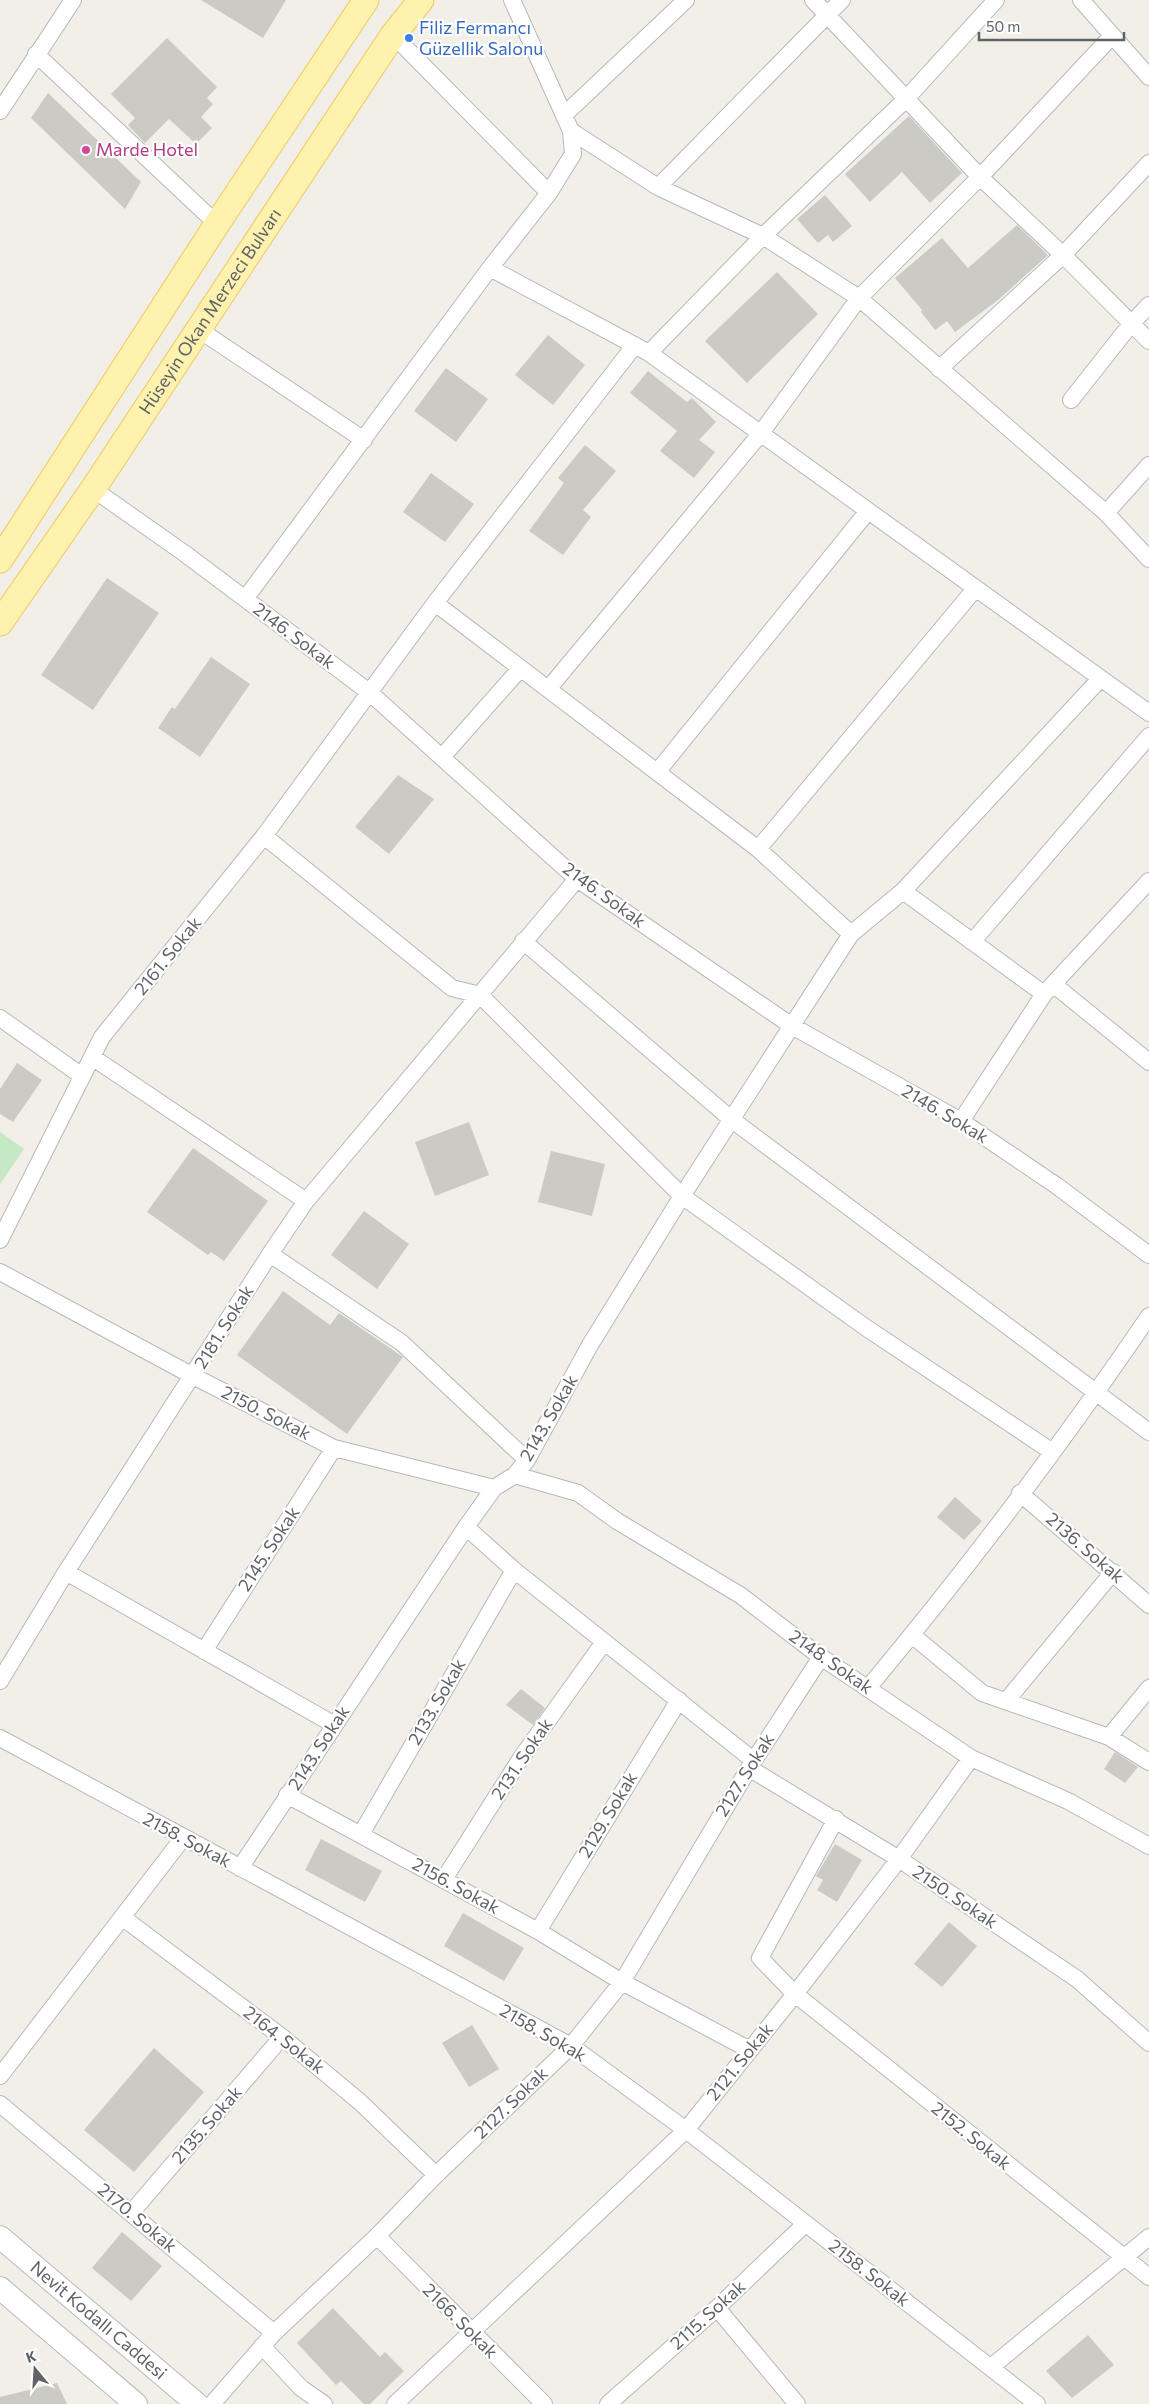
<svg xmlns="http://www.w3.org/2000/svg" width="1149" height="2404" font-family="Commissioner,sans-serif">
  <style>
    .green { fill: #c5e8c5 }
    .building { fill: #cccac5 }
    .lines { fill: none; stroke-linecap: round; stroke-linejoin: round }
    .minor-casing { stroke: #b5b8bc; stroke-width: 18 }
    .secondary-casing { stroke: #b6babf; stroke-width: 24 }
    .primary-casing { stroke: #f2c960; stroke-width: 27 }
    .minor { stroke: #fff; stroke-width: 16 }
    .secondary { stroke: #fff; stroke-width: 22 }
    .primary { stroke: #fff2af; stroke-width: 25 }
    .shop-dot { fill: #3f7fe0; stroke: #fff; stroke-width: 2 }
    .hotel-dot { fill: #d1479c; stroke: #fff; stroke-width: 2 }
    .labels { text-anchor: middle; stroke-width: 4.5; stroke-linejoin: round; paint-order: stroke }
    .shop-label { font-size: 18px; fill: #366cbe; stroke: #fff; text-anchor: start }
    .hotel-label { font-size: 18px; fill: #b23c85; stroke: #fff; text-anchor: start }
    .street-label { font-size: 18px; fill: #5f6368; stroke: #fff }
  </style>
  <rect width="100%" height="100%" fill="#f1efe8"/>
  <path class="green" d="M 0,1132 L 24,1149 L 0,1184 Z"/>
  <path class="building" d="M 201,0 L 286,0 L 263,38 Z
    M 167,38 L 217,87 L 207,98 L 213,104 L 201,117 L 212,128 L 196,144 L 169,119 L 145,143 L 128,125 L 135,118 L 111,94 Z
    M 48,93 L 141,182 L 125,209 L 31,118 Z
    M 909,116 L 962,173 L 930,203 L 902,172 L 870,202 L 845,174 Z
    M 825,195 L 852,226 L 833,242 L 828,235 L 818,243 L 797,219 Z
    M 1017,225 L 1048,255 L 998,300 L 955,332 L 947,321 L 935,330 L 921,312 L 922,310 L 895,278 L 942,238 L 968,268 Z
    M 777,272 L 818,314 L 747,383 L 705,341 Z
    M 548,335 L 585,365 L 553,405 L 515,375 Z
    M 446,368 L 488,399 L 456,442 L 414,411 Z
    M 648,371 L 687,402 L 692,398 L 716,422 L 699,440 L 715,452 L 694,478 L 660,451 L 677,431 L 630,393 Z
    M 585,445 L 616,471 L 583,510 L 591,517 L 563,555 L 529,531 L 564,483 L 558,478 Z
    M 431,473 L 474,504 L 445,542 L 403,512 Z
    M 107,578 L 159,613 L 93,710 L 41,675 Z
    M 211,657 L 250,684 L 200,757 L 158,728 L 172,707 L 175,709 Z
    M 398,775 L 434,799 L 389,854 L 355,827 Z
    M 17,1063 L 42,1080 L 13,1122 L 0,1114 L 0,1089 Z
    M 469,1122 L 489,1175 L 435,1196 L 415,1142 Z
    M 193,1148 L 268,1201 L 224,1261 L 211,1252 L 208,1255 L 147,1212 Z
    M 551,1151 L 605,1164 L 592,1216 L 538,1202 Z
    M 364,1211 L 409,1244 L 377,1289 L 331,1255 Z
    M 283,1291 L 330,1325 L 339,1313 L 403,1357 L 347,1434 L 237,1355 Z
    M 955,1497 L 982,1521 L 964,1540 L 937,1517 Z
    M 521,1689 L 545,1708 L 533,1725 L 506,1705 Z
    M 1115,1752 L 1138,1767 L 1125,1783 L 1104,1769 Z
    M 321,1839 L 382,1871 L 365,1902 L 305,1870 Z
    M 835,1844 L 862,1860 L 837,1902 L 817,1890 L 823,1880 L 816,1876 Z
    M 463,1913 L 524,1948 L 504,1981 L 444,1946 Z
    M 949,1922 L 977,1946 L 942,1987 L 914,1964 Z
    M 472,2025 L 499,2069 L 469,2087 L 442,2043 Z
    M 154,2048 L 204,2092 L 134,2172 L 84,2130 Z
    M 122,2232 L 162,2266 L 131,2301 L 92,2268 Z
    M 333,2308 L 380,2357 L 385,2352 L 404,2371 L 370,2404 L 364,2404 L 341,2381 L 336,2385 L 297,2343 Z
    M 1088,2335 L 1114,2365 L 1072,2398 L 1046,2371 Z
    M 57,2383 L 67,2404 L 0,2404 L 0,2397 Z"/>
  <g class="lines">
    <g class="minor-casing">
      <path id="minor" d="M 813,0 L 980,177 L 1063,255 L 1149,341
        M 1081,0 L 1149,77
        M 393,35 L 549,193
        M 36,54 L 217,224
        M 0,111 L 73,0
        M 564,115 L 686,0
        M 571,131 L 658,187 L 763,236 L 859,298 L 1106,513 L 1149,559
        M 658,187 L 842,0
        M 490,268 L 649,353 L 1149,713
        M 198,329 L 364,440
        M 649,353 L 763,236 L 905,100 L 996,0
        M 939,369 L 1063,255 L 1149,163
        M 1071,400 L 1131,324 L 1149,305
        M 93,489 L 184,553 L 369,692 L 577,879 L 792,1026 L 961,1121 L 1057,1186 L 1149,1255
        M 1106,513 L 1149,465
        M 245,599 L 490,268 L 549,193 L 573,154 L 571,131 L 512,0
        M 435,603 L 758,849 L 851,934
        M 549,688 L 761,433 L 859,298 L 980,177 L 1111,37
        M 442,757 L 520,669
        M 658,771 L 868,511
        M 264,836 L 452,988 L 480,995 L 682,1196 L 865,1327 L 1051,1451
        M 758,849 L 975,589
        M 903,891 L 1044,994
        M 523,941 L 731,1119 L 1149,1432
        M 972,942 L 1149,736
        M 1053,984 L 1149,1062
        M 0,1018 L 82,1076
        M 92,1057 L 306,1201
        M 961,1121 L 1044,994 L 1149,881
        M 0,1240 L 102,1037 L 264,836 L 435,603 L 635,345
        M 270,1254 L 402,1343 L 527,1460
        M 0,1272 L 193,1376 L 334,1448 L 494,1488
        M 515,1475 L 578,1493 L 617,1521 L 740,1595 L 821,1657 L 971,1758 L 1068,1801 L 1149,1846
        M 1020,1493 L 1149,1605
        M 466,1527 L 514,1570 L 753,1760
        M 66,1572 L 333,1724
        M 912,1635 L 982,1693 L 1109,1737 L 1149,1762
        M 204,1651 L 334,1448
        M 0,1681 L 66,1572 L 270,1254 L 306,1201 L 577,879
        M 868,1688 C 967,1569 1062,1444 1149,1316
        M 1007,1700 L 1113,1572
        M 1109,1737 L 1149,1688
        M 0,1738 L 571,2046 L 686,2130 L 1037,2404
        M 749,1768 L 899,1859 L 1077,1979 L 1149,2043
        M 287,1795 L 538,1931 L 622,1982 L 748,2049
        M 836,1819 L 760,1958 L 795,1994 L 1149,2277
        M 361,1834 L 514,1570
        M 240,1868 L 466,1527 L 494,1488 L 515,1475 L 527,1460 L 590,1345 L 682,1196 L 851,934 L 903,891 L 1100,679
        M 444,1879 L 521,1758 L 604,1642
        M 122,1917 L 282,2037 L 360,2102 L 436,2175
        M 538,1931 L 679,1700
        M 0,2076 L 183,1838
        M 0,2104 L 274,2333
        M 131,2213 L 282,2037
        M 377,2236 L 544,2404
        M 717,2308 L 797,2404
        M 262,2346 L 301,2388 L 324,2404
        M 991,2367 L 1149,2237
        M 212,2404 L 274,2333 L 377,2236 L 436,2175 L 571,2046 L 622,1982 L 749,1768 L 821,1657
        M 395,2404 L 686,2130 L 795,1994 L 899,1859 L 971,1758
        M 608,2404 L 717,2308 L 805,2224"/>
    </g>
    <g class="secondary-casing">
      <g id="secondary">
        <path id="s1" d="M 0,2237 L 197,2404"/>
        <path d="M 0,2288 L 136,2404"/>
      </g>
    </g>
    <g class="primary-casing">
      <g id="primary">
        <path d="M 0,560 L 217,224 L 366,0"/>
        <path id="s2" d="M 0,623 L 93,489 L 393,35 L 421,0"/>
      </g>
    </g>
    <use href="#minor" class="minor"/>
    <use href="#secondary" class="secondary"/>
    <use href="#primary" class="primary"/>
  </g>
  <circle class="shop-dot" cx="409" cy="38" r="5"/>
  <circle class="hotel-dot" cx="86" cy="150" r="5"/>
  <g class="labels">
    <g class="shop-label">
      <text x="419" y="34">Filiz Fermancı<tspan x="419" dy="21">Güzellik Salonu</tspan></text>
    </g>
    <g class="hotel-label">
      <text x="96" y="156">Marde Hotel</text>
    </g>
    <g class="street-label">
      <text dy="6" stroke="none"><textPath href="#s2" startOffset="376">Hüseyin Okan Merzeci Bulvarı</textPath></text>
      <text transform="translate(294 636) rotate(37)" y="6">2146. Sokak</text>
      <text transform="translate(604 895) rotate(36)" y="6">2146. Sokak</text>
      <text transform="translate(168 956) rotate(-51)" y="6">2161. Sokak</text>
      <text transform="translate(945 1114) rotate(31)" y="6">2146. Sokak</text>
      <text transform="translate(224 1327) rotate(-58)" y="6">2181. Sokak</text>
      <text transform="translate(266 1413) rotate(27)" y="6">2150. Sokak</text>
      <text transform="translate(549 1418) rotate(-60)" y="6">2143. Sokak</text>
      <text transform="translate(1085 1548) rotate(41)" y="6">2136. Sokak</text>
      <text transform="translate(269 1549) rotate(-57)" y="6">2145. Sokak</text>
      <text transform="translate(831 1662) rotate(35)" y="6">2148. Sokak</text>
      <text transform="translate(437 1702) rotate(-60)" y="6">2133. Sokak</text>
      <text transform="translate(319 1748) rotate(-57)" y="6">2143. Sokak</text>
      <text transform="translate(522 1759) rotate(-56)" y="6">2131. Sokak</text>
      <text transform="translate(745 1775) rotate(-58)" y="6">2127. Sokak</text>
      <text transform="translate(608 1815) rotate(-59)" y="6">2129. Sokak</text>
      <text transform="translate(187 1840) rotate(28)" y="6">2158. Sokak</text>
      <text transform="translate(456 1886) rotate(29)" y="6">2156. Sokak</text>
      <text transform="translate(955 1897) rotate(34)" y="6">2150. Sokak</text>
      <text transform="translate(543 2033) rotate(30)" y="6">2158. Sokak</text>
      <text transform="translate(284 2040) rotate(38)" y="6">2164. Sokak</text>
      <text transform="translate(740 2062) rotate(-51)" y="6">2121. Sokak</text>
      <text transform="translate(511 2103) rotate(-44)" y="6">2127. Sokak</text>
      <text transform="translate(207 2125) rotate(-49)" y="6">2135. Sokak</text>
      <text transform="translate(971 2136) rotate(39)" y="6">2152. Sokak</text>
      <text transform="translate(137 2218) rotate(40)" y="6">2170. Sokak</text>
      <text transform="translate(869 2273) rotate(38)" y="6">2158. Sokak</text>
      <text transform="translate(708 2315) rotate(-42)" y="6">2115. Sokak</text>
      <text dy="6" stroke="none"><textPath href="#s1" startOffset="129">Nevit Kodallı Caddesi</textPath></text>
      <text transform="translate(460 2321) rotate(45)" y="6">2166. Sokak</text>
    </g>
  </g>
  <g transform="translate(35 2369) rotate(342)" stroke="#ffffff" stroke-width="4" paint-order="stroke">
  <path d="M0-4L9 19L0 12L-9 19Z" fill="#5f6368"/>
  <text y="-8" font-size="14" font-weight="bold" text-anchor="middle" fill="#5f6368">K</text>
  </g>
  <path d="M979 32v8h145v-8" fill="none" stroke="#5f6368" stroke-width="2.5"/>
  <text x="986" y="32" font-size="15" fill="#5f6368" stroke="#ffffff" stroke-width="4" paint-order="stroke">50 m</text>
</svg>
